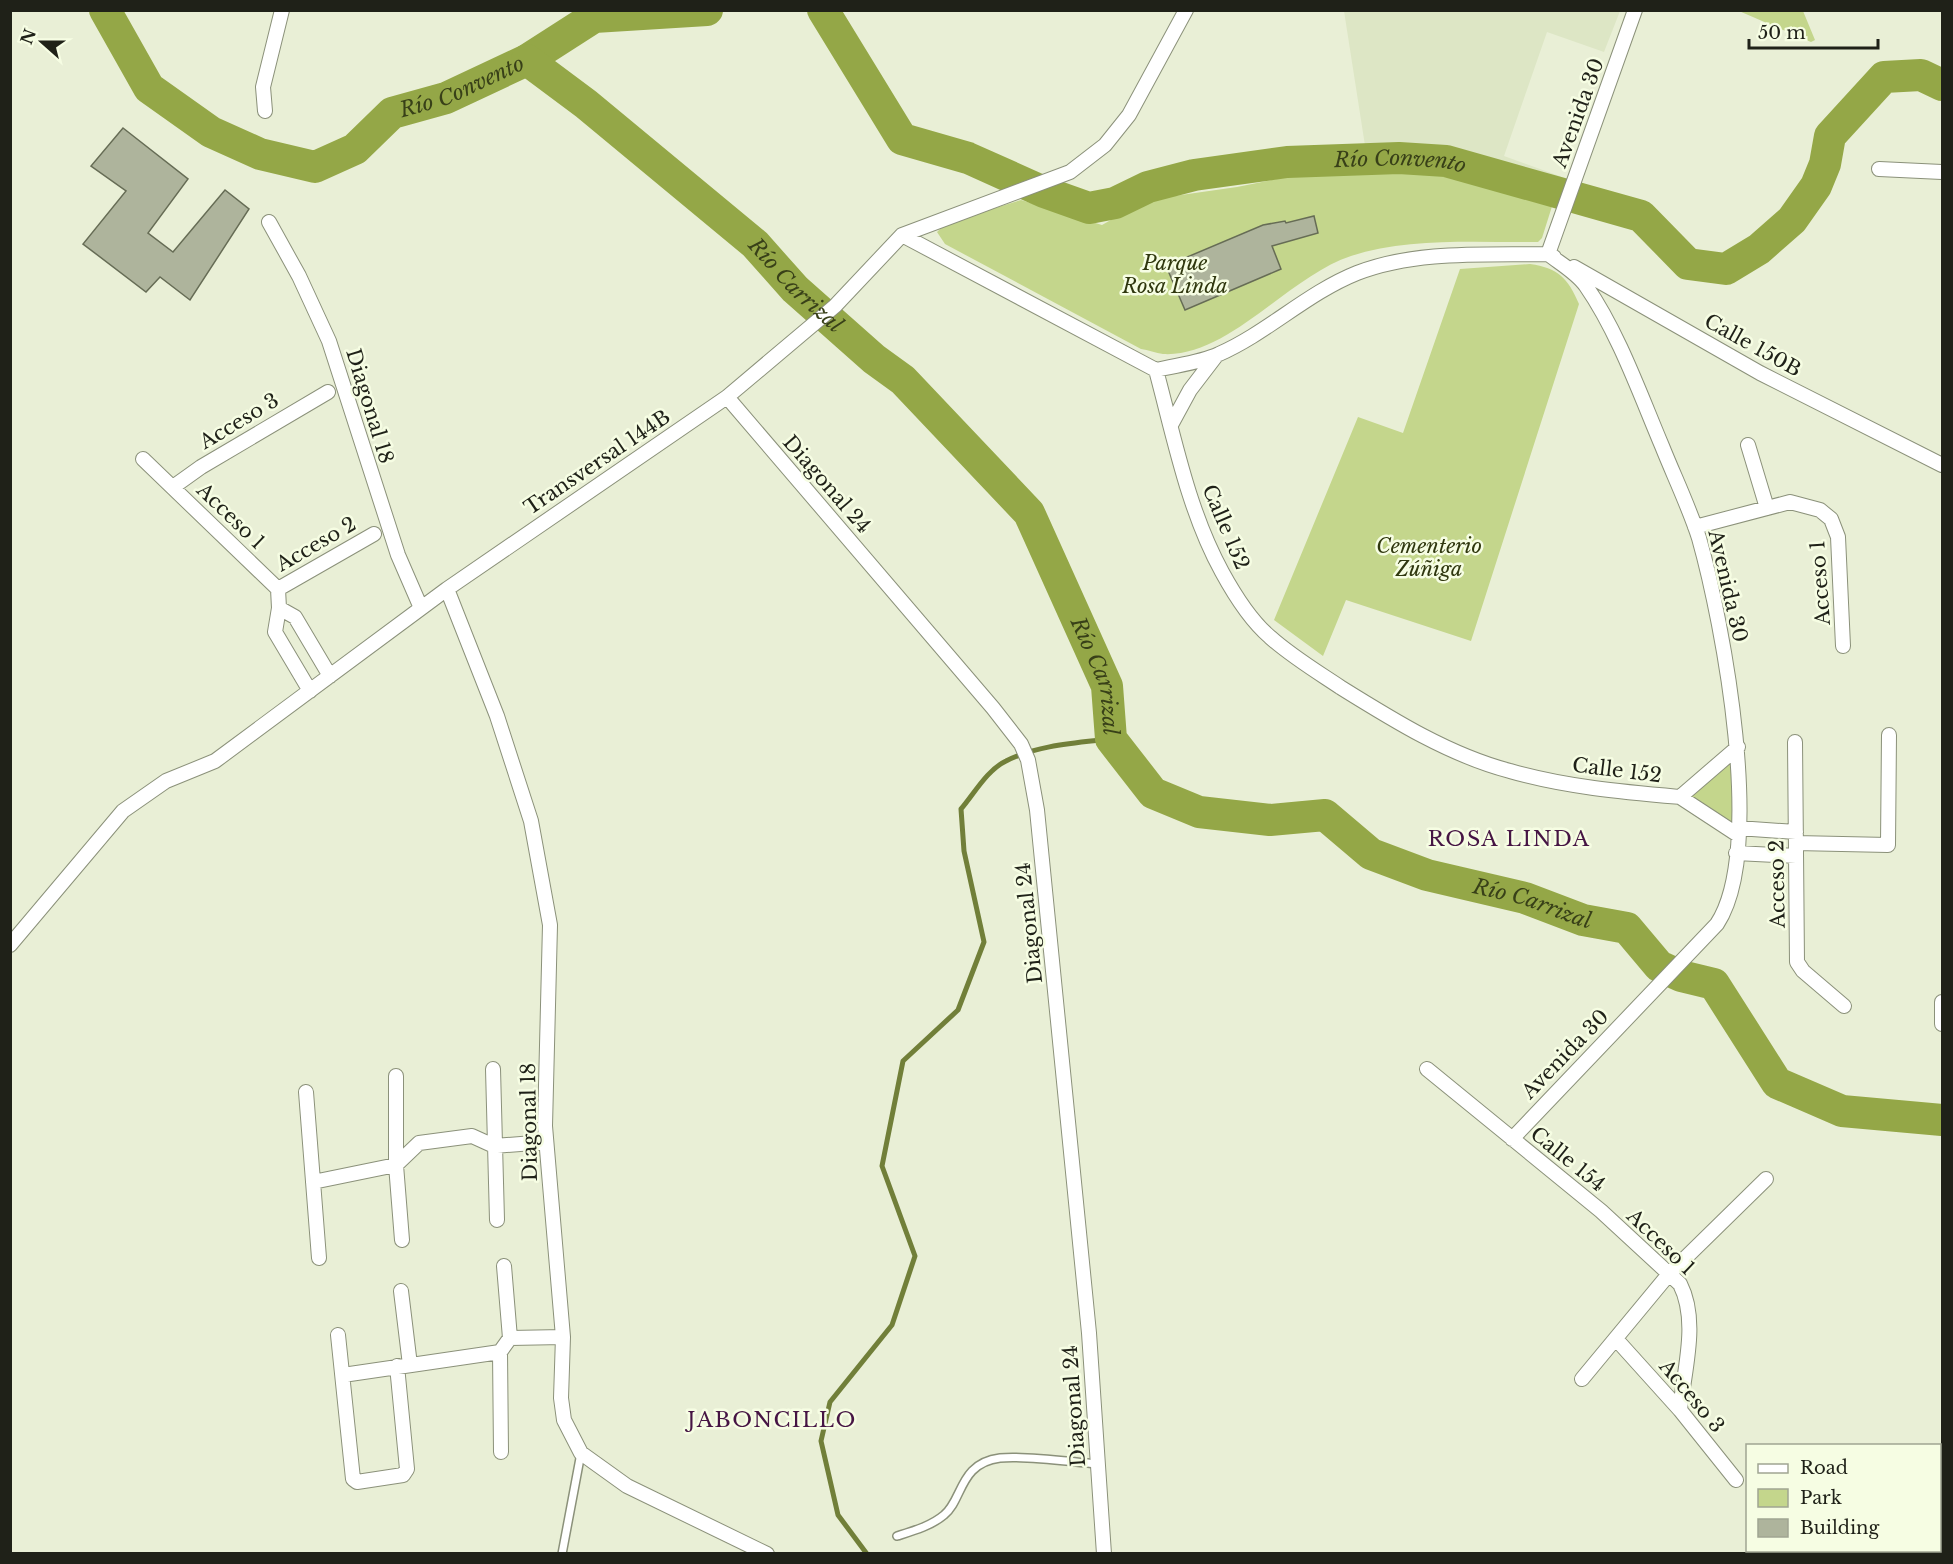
<svg xmlns="http://www.w3.org/2000/svg" width="1953" height="1564" font-family="'Libre Baskerville',serif">
  <style>
    .built { fill: #dde6c5 }
    .green { fill: #c4d68c }
    .lines { fill: none; stroke-linecap: round; stroke-linejoin: round }
    .stream { stroke: #717f39; stroke-width: 5 }
    .river { stroke: #94a747; stroke-width: 32 }
    .building { fill: #aeb49c; stroke: #666c55; stroke-width: 1.5 }
    .lane-casing { stroke: #8b917a; stroke-width: 10 }
    .street-casing { stroke: #8b917a; stroke-width: 16 }
    .lane { stroke: #fff; stroke-width: 7 }
    .street { stroke: #fff; stroke-width: 14 }
    .labels { text-anchor: middle; stroke-width: 5; stroke-linejoin: round; paint-order: stroke }
    .street-label { font-size: 20px; fill: #1f2118; stroke: #f6fde3 }
    .park-label { font-size: 20px; font-style: italic; fill: #2f370e; stroke: #f6fde3 }
    .water-label { font-size: 21px; font-style: italic; fill: #384018; stroke: #f6fde3 }
    .neighbourhood-label { font-size: 21px; letter-spacing: 1.5px; fill: #461544; stroke: #f6fde3 }
  </style>
  <rect width="100%" height="100%" fill="#e9efd6"/>
  <path class="built" d="M 1344,11 L 1620,11 L 1604,52 L 1547,32 L 1504,156 L 1565,178 L 1561,187 L 1432,150 L 1366,152 Z"/>
  <path class="green" d="M 1739,11 L 1803,11 L 1815,40 L 1811,42 Z
    M 1409,168 L 1554,200 L 1542,238 L 1538,242 C 1478,243 1409,237 1351,256 C 1289,276 1228,358 1163,354 C 1156,353 1148,350 1141,349 L 945,244 L 937,232 L 946,223 L 1021,200 L 1102,225 L 1146,200 L 1237,187 L 1321,170 Z
    M 1530,264 C 1558,268 1568,278 1579,304 L 1471,641 L 1346,600 L 1323,656 L 1274,620 L 1358,417 L 1403,433 L 1460,269 Z
    M 1733,761 L 1732,824 L 1690,796 Z"/>
  <g class="lines">
    <path class="stream" d="M 867,1554 L 838,1515 L 821,1441 L 830,1402 L 892,1325 L 915,1256 L 882,1166 L 903,1061 L 958,1010 L 984,942 L 964,851 L 961,809 C 974,794 987,770 1006,761 C 1037,745 1076,743 1111,739"/>
    <g class="river">
      <path id="s1" d="M 105,10 L 149,88 L 211,132 L 260,154 L 315,167 L 355,149 L 392,113 L 446,98 L 527,60 L 594,17 L 707,10"/>
      <path id="s2" d="M 823,10 L 902,139 L 968,158 L 1044,192 L 1089,208 L 1115,203 L 1148,187 L 1194,175 L 1287,162 L 1399,158 L 1446,161 L 1641,216 L 1688,264 L 1726,269 L 1759,249 L 1792,220 L 1816,186 L 1825,164 L 1830,136 L 1884,77 L 1921,75 L 1942,85"/>
      <path id="s3" d="M 527,60 L 586,104 L 755,244 L 795,289 L 874,359 L 903,380 L 1029,513 L 1107,686 L 1111,739 L 1153,793 L 1199,812 L 1270,820 L 1325,815 L 1371,854 L 1427,875 L 1525,898 L 1583,920 L 1627,928 L 1659,966 L 1681,976 L 1714,984 L 1777,1083 L 1842,1111 L 1942,1120"/>
    </g>
  </g>
  <path class="building" d="M 123,128 L 188,179 L 148,233 L 173,252 L 225,190 L 249,209 L 190,300 L 160,277 L 146,292 L 83,244 L 126,191 L 91,166 Z
    M 1314,216 L 1318,233 L 1272,246 L 1281,269 L 1185,310 L 1166,266 L 1263,225 L 1285,221 L 1286,223 Z"/>
  <g class="lines">
    <g class="lane-casing">
      <path id="lane" d="M 897,1536 C 913,1531 931,1526 944,1515 C 963,1500 959,1463 1000,1458 C 1025,1455 1071,1462 1098,1464
        M 562,1554 L 581,1453"/>
    </g>
    <g class="street-casing">
      <path id="street" d="M 265,111 L 263,87 L 282,10
        M 1879,169 L 1942,172
        M 269,222 L 299,276 L 329,341 L 398,555 L 421,608
        M 902,235 L 1156,370 C 1174,437 1188,510 1222,572 C 1234,594 1250,620 1270,637 C 1291,656 1316,671 1340,687 C 1393,720 1449,755 1510,771 C 1565,787 1623,792 1680,797 L 1738,747
        M 1548,254 L 1635,10
        M 1574,267 L 1760,373 L 1942,465
        M 1156,370 C 1176,365 1200,363 1219,354 C 1267,333 1307,293 1357,273 C 1416,250 1486,255 1548,254 L 1554,257
        M 727,397 L 993,708 L 1021,744 L 1028,760 L 1037,810 L 1089,1333 L 1104,1554
        M 1171,425 L 1190,390 L 1216,356
        M 1748,445 L 1767,508
        M 143,459 L 278,589 L 279,608 L 275,632 L 310,691
        M 173,487 L 201,467 L 328,392
        M 1695,527 L 1790,502 L 1820,510 L 1831,519 L 1838,537 L 1843,646
        M 278,589 L 374,534
        M 447,589 L 497,716 L 531,821 L 550,925 L 545,1126 L 563,1337 L 561,1398 L 564,1420 L 581,1453 L 627,1486 L 767,1554
        M 279,608 L 295,617 L 330,676
        M 1795,742 L 1797,962 L 1803,971 L 1844,1006
        M 1680,797 L 1738,835
        M 1738,828 L 1796,832
        M 1796,843 L 1888,845 L 1889,735
        M 1736,853 L 1796,856
        M 10,945 L 123,811 L 166,781 L 215,761 L 447,589 L 727,397 L 835,306 L 902,235 L 1070,172 L 1105,145 L 1129,115 L 1186,10
        M 1942,1002 L 1942,1024
        M 493,1069 L 497,1220
        M 1427,1069 L 1601,1211 L 1680,1284 C 1699,1321 1684,1370 1680,1410
        M 396,1076 L 396,1165 L 402,1240
        M 306,1092 L 319,1258
        M 1512,1139 L 1717,924 C 1766,850 1723,623 1699,538 C 1689,507 1674,476 1662,446 C 1640,394 1618,332 1586,286 C 1577,273 1561,264 1548,254
        M 313,1182 L 396,1165 L 419,1143 L 472,1136 L 494,1146 L 546,1142
        M 504,1266 L 510,1338
        M 401,1291 L 410,1365
        M 338,1335 L 353,1479 L 357,1482 L 403,1475 L 407,1469 L 397,1366
        M 1616,1339 L 1680,1410 L 1736,1480
        M 500,1352 L 501,1452
        M 343,1375 L 500,1352 L 510,1338 L 563,1337
        M 1582,1379 L 1669,1274 L 1766,1179"/>
    </g>
    <use href="#lane" class="lane"/>
    <use href="#street" class="street"/>
  </g>
  <g class="labels">
    <g class="street-label">
      <text transform="translate(1578 113) rotate(-70)" y="7">Avenida 30</text>
      <text transform="translate(1753 345) rotate(29)" y="7">Calle 150B</text>
      <text transform="translate(370 406) rotate(73)" y="7">Diagonal 18</text>
      <text transform="translate(239 421) rotate(-31)" y="7">Acceso 3</text>
      <text transform="translate(597 462) rotate(-34)" y="7">Transversal 144B</text>
      <text transform="translate(827 484) rotate(49)" y="7">Diagonal 24</text>
      <text transform="translate(231 516) rotate(44)" y="7">Acceso 1</text>
      <text transform="translate(1226 527) rotate(67)" y="7">Calle 152</text>
      <text transform="translate(316 544) rotate(-30)" y="7">Acceso 2</text>
      <text transform="translate(1820 583) rotate(-94)" y="7">Acceso 1</text>
      <text transform="translate(1728 586) rotate(77)" y="7">Avenida 30</text>
      <text transform="translate(1617 770) rotate(7)" y="7">Calle 152</text>
      <text transform="translate(1777 884) rotate(-91)" y="7">Acceso 2</text>
      <text transform="translate(1029 923) rotate(-96)" y="7">Diagonal 24</text>
      <text transform="translate(1565 1054) rotate(-46)" y="7">Avenida 30</text>
      <text transform="translate(529 1122) rotate(-91)" y="7">Diagonal 18</text>
      <text transform="translate(1568 1159) rotate(39)" y="7">Calle 154</text>
      <text transform="translate(1661 1242) rotate(44)" y="7">Acceso 1</text>
      <text transform="translate(1692 1396) rotate(50)" y="7">Acceso 3</text>
      <text transform="translate(1074 1406) rotate(-94)" y="7">Diagonal 24</text>
    </g>
    <g class="park-label">
      <text x="1175" y="270">Parque<tspan x="1175" dy="23">Rosa Linda</tspan></text>
      <text x="1429" y="553">Cementerio<tspan x="1429" dy="23">Zúñiga</tspan></text>
    </g>
    <g class="water-label">
      <text dy="7" stroke="none"><textPath href="#s1" startOffset="446">Río Convento</textPath></text>
      <text dy="7" stroke="none"><textPath href="#s2" startOffset="669">Río Convento</textPath></text>
      <text dy="7" stroke="none"><textPath href="#s3" startOffset="351">Río Carrizal</textPath></text>
      <text dy="7" stroke="none"><textPath href="#s3" startOffset="855">Río Carrizal</textPath></text>
      <text dy="7" stroke="none"><textPath href="#s3" startOffset="1395">Río Carrizal</textPath></text>
    </g>
    <g class="neighbourhood-label">
      <text x="1509" y="846">ROSA LINDA</text>
      <text x="772" y="1427">JABONCILLO</text>
    </g>
  </g>
  <rect width="1953" height="1564" fill="none" stroke="#1f2118" stroke-width="24"/>
  <rect x="1746" y="1444" width="195" height="108" fill="#f6fde3" stroke="#a0a592" stroke-width="1.5"/>
  <rect x="1758" y="1464" width="30" height="9" fill="#ffffff" stroke="#a0a592" stroke-width="1.5"/>
  <text x="1800" y="1474" font-size="18" fill="#1f2118">Road</text>
  <rect x="1758" y="1489" width="30" height="18" fill="#c4d68c" stroke="#a0a592" stroke-width="1.5"/>
  <text x="1800" y="1504" font-size="18" fill="#1f2118">Park</text>
  <rect x="1758" y="1519" width="30" height="18" fill="#aeb49c" stroke="#a0a592" stroke-width="1.5"/>
  <text x="1800" y="1534" font-size="18" fill="#1f2118">Building</text>
  <g transform="translate(42 42) rotate(291)" stroke="#f6fde3" stroke-width="4.5" paint-order="stroke">
  <path d="M0-4.5L10 22L0 15L-10 22Z" fill="#1f2118"/>
  <text y="-9" font-size="16" font-weight="bold" text-anchor="middle" fill="#1f2118">N</text>
  </g>
  <path d="M1749 39v9h129v-9" fill="none" stroke="#1f2118" stroke-width="3"/>
  <text x="1758" y="39" font-size="18" fill="#1f2118" stroke="#f6fde3" stroke-width="4.5" paint-order="stroke">50 m</text>
</svg>
